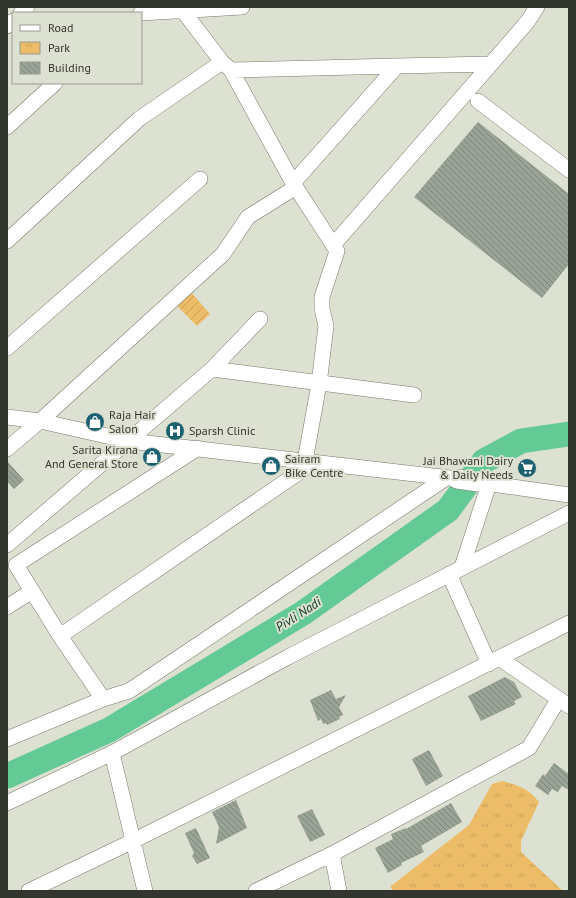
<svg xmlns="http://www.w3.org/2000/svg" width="576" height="898" font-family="'PT Sans',sans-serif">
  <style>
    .park { fill: url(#park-tufts) }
    .garden { fill: url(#garden-furrows) }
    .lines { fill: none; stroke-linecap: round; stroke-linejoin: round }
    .river { stroke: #63ca95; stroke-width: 25 }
    .building { fill: url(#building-back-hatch) }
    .minor-casing { stroke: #75796a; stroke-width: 16 }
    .tertiary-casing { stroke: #75796a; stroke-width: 20 }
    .minor { stroke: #fff; stroke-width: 15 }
    .tertiary { stroke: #fff; stroke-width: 19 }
    .labels { text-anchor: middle; stroke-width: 4; stroke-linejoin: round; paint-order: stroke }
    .poi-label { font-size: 12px; fill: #33352f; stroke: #dde1d1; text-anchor: start }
    .water-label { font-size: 13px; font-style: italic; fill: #063520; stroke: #dde1d1 }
  </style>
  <defs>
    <pattern id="park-tufts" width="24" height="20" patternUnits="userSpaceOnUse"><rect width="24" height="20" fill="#ecbc68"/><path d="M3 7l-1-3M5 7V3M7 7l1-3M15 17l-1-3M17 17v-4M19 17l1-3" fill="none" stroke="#cba25a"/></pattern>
    <pattern id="garden-furrows" width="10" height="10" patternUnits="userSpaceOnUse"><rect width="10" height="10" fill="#ecbc68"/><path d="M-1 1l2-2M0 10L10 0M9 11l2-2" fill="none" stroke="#cba25a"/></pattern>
    <pattern id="building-back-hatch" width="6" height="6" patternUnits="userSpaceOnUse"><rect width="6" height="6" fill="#99a396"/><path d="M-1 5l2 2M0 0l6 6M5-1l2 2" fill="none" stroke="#7d867b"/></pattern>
  </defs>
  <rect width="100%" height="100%" fill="#dde1d1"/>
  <path class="park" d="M 502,781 C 518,785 529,789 539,802 L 521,841 L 521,852 L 563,891 L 392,891 L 391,886 L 469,825 L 492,784 Z"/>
  <path class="garden" d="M 190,291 L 210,314 L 197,326 L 175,304 Z"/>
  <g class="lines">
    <path class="river" d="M 7,776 L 109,730 L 303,613 L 448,510 L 484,461 L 521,441 L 569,434"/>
  </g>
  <path class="building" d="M 478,122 L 569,194 L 569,264 L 542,298 L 414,197 Z
    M 7,461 L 24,480 L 14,489 L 7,481 Z
    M 505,677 L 514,682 L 522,697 L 514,701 L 516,704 L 481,721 L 468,696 Z
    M 331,690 L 336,699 L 346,695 L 339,707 L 343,715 L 339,717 L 340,719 L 327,725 L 326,723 L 323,724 L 321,719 L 318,721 L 310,700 Z
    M 429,750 L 443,776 L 426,786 L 412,759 Z
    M 554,763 L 569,774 L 569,790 L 562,786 L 558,792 L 552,789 L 548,795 L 535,786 L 543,774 L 545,776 Z
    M 236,800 L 247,828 L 216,844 L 219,827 L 212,812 Z
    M 451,803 L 462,822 L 421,846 L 424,852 L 401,863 L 402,865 L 388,873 L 375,848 L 393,839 L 391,834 L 406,828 L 406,829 Z
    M 312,809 L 325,835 L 310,842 L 297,816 Z
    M 196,828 L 210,858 L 197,864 L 192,856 L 194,853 L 185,833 Z"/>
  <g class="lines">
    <g class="minor-casing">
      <path id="minor" d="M 180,7 L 222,62 L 231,70 L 293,183 L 397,66 L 491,64 L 528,21 L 537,7
        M 21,13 L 27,7
        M 141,13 L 242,7
        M 7,26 L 13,21
        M 231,70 L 397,66
        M 478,101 L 569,170
        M 7,127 L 55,83
        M 293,183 L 337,251 L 322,297 L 322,309 L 326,326 L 319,384 L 305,461
        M 7,241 L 139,119 L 222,62
        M 334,244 L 491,64
        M 7,348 L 200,179
        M 212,369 L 260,319
        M 7,417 L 40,421 L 129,441 L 450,478
        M 198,448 L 16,565 L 60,636 L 103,699 L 129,691 L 446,478
        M 7,449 L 40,421 L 223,254 L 248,217 L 296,187
        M 478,482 L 569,495
        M 7,545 L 212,369 L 414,395
        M 462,567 L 489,484
        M 449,574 L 489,664
        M 7,607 L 32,591
        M 60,636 L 314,462
        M 499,658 L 569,706
        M 7,739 L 103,699
        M 112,753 L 145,891
        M 7,803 L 112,753 L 288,657 L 569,513
        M 332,854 L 339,891
        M 29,891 L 133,841 L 569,623
        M 256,891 L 332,854 L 529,748 L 558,700"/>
    </g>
    <g class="tertiary-casing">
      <path id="tertiary" d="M 457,479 L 478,482"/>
    </g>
    <use href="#minor" class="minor"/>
    <use href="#tertiary" class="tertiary"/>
  </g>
  <defs>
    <g id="shop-disc" transform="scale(1)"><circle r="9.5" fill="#1b6172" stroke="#dde1d1"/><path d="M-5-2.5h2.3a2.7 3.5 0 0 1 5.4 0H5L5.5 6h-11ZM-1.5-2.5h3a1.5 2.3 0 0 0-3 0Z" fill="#fff"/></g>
    <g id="hospital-disc" transform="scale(1)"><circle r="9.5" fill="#1b6172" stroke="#dde1d1"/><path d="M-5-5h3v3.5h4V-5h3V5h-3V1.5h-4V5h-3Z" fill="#fff"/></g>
    <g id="supermarket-disc" transform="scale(1)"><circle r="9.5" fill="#1b6172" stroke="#dde1d1"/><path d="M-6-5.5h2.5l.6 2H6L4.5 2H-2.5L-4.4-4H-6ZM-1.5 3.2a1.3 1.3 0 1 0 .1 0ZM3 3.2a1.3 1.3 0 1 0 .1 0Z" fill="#fff"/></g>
  </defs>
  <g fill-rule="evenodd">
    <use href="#shop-disc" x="95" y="422"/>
    <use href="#hospital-disc" x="175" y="431"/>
    <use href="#shop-disc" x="152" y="457"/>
    <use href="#shop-disc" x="271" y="466"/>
    <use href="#supermarket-disc" x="527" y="468"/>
  </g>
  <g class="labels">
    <g class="poi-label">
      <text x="109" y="419">Raja Hair<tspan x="109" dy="14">Salon</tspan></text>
      <text x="189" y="435">Sparsh Clinic</text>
      <text x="138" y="454" text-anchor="end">Sarita Kirana<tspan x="138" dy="14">And General Store</tspan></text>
      <text x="285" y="463">Sairam<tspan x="285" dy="14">Bike Centre</tspan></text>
      <text x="513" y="465" text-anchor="end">Jai Bhawani Dairy<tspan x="513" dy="14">&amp; Daily Needs</tspan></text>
    </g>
    <g class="water-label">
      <text transform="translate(298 614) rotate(-33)" y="5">Pivli Nadi</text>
    </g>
  </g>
  <rect width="576" height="898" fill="none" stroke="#33352f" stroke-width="16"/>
  <rect x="12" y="12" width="130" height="72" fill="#dde1d1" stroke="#999c90"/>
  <rect x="20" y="25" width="20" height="6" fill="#ffffff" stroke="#999c90"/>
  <text x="48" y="32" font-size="12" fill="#33352f">Road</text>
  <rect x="20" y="42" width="20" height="12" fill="url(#park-tufts)" stroke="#999c90"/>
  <text x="48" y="52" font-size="12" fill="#33352f">Park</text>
  <rect x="20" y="62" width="20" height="12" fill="url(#building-back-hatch)" stroke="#999c90"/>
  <text x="48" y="72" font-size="12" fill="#33352f">Building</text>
</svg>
